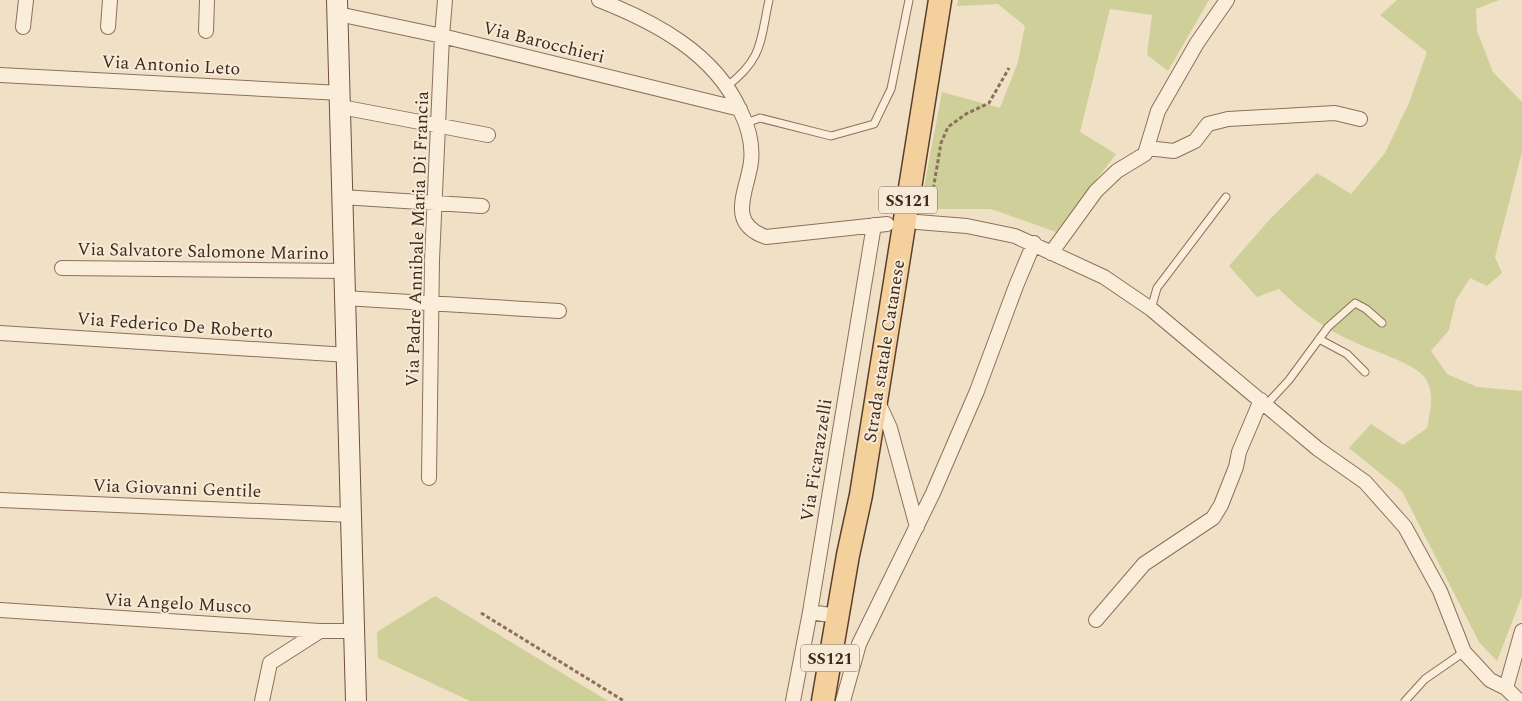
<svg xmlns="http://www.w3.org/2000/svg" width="1522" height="701" font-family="Spectral,serif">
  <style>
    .green { fill: #cecf99 }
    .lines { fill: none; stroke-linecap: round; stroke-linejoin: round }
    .lane-casing { stroke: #8d705b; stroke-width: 9 }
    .street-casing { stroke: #8d705b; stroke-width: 16 }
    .secondary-casing { stroke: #6f513e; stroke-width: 22 }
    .primary-casing { stroke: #5b3f2f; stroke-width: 25 }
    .path { stroke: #8d705b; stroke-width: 3; stroke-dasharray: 4 2.5; stroke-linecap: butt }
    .lane { stroke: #faeeda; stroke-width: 7 }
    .street { stroke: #faeeda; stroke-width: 14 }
    .secondary { stroke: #faeeda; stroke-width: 20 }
    .primary { stroke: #f4d09d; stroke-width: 22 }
    .labels { text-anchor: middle; stroke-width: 4; stroke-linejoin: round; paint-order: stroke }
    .shield { fill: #f7ead6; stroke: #746456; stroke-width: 1 }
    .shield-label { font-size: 16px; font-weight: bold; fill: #3c2a1f }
    .street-label { font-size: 18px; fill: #3c2a1f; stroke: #f7ead6 }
  </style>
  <rect width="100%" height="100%" fill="#f0e0c6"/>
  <path class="green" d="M 958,0 L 1209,0 L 1168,71 L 1147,55 L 1152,15 L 1110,9 L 1080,132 L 1116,154 L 1056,232 L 991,209 L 920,209 L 942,92 L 1000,108 L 1018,62 L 1025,26 L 998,4 L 957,6 Z
    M 1397,0 L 1499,0 L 1476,9 L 1477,31 L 1493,72 L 1522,102 L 1522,152 L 1495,257 L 1502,273 L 1487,286 L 1470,278 L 1456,300 L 1449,330 L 1431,351 L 1447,374 L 1477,387 L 1522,391 L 1522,596 L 1497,661 L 1479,642 L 1402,491 L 1349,448 L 1371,424 L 1403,445 L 1427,428 C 1430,411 1435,395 1426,379 C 1416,363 1372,351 1354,342 C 1325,329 1302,312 1279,289 L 1257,297 L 1229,266 L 1270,219 L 1317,173 L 1351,194 L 1385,153 L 1409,103 L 1427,52 L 1380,15 Z
    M 435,596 L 608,701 L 470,701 L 378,658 L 377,632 Z"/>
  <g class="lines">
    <g class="lane-casing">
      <path id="lane" d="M 726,87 C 763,59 760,42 769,0
        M 746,123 L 760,118 L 831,136 L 874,124 L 891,89 L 909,0
        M 1151,309 L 1157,288 L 1226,197
        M 1319,339 L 1347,354 L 1365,372
        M 1266,405 L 1289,380 L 1328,327 L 1355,303 L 1366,309 L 1382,323
        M 1405,701 L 1425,679 L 1464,652"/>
    </g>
    <g class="street-casing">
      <path id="street" d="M 599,0 C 655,22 714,53 740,110 C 748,126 753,145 751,162 C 747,192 726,223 766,237 L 887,224
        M 338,14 L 442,36 L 740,109
        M 23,27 L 26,0
        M 108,27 L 110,0
        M 206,31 L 207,0
        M 0,75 L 341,93
        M 341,107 L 488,135
        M 1147,148 L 1174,151 L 1195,141 L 1208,124 L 1228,119 L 1335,113 L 1360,119
        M 342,197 L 482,206
        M 917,222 L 967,226 L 1015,236 L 1104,277 L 1151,309 L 1318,449 L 1365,482 L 1405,527 L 1440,591 L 1464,652 L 1490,680 L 1506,688 L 1519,701
        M 1051,253 L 1096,191 L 1117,171 L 1145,154 L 1158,111 L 1197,43 L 1227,0
        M 62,268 L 344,271
        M 344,298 L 559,311
        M 0,333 L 348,355
        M 878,402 L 890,428 L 917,527
        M 429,478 L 432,260 L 442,36 L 445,0
        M 0,500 L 352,515
        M 0,610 L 320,631 L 355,631
        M 810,612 L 837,616
        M 1096,620 L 1144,564 L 1213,518 L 1221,505 L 1236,467 L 1239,452 L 1261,400
        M 1506,688 L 1522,631
        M 262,701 L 270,663 L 320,631
        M 793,701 L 810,612 L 874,225
        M 843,701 L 859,644 L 933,493 L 977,391 L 1016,286 L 1034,243"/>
    </g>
    <g class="secondary-casing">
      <path id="secondary" d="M 337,0 L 356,701"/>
    </g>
    <g class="primary-casing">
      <path id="primary" d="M 823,701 L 848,555 L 861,495 L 940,0"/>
    </g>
    <path class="path" d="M 930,208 L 941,143 L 948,127 L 966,114 L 989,103 L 1009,68
      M 481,613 L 624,701"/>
    <use href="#lane" class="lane"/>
    <use href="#street" class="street"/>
    <use href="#secondary" class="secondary"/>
    <use href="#primary" class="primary"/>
  </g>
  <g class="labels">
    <g class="shield">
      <rect x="879" y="186.5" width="58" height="27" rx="4"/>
      <rect x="801" y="644.5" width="58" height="27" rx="4"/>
    </g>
    <g class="shield-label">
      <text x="908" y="206">SS121</text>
      <text x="830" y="664">SS121</text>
    </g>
    <g class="street-label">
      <text transform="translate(544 42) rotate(14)" y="6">Via Barocchieri</text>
      <text transform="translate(171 65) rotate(3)" y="6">Via Antonio Leto</text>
      <text transform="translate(417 239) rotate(-88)" y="6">Via Padre Annibale Maria Di Francia</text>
      <text transform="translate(203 251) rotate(1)" y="6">Via Salvatore Salomone Marino</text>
      <text transform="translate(175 325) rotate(4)" y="6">Via Federico De Roberto</text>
      <text transform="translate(884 351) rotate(-81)" y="6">Strada statale Catanese</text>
      <text transform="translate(816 460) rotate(-81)" y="6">Via Ficarazzelli</text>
      <text transform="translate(177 488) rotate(2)" y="6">Via Giovanni Gentile</text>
      <text transform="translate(178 603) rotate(3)" y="6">Via Angelo Musco</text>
    </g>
  </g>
</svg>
